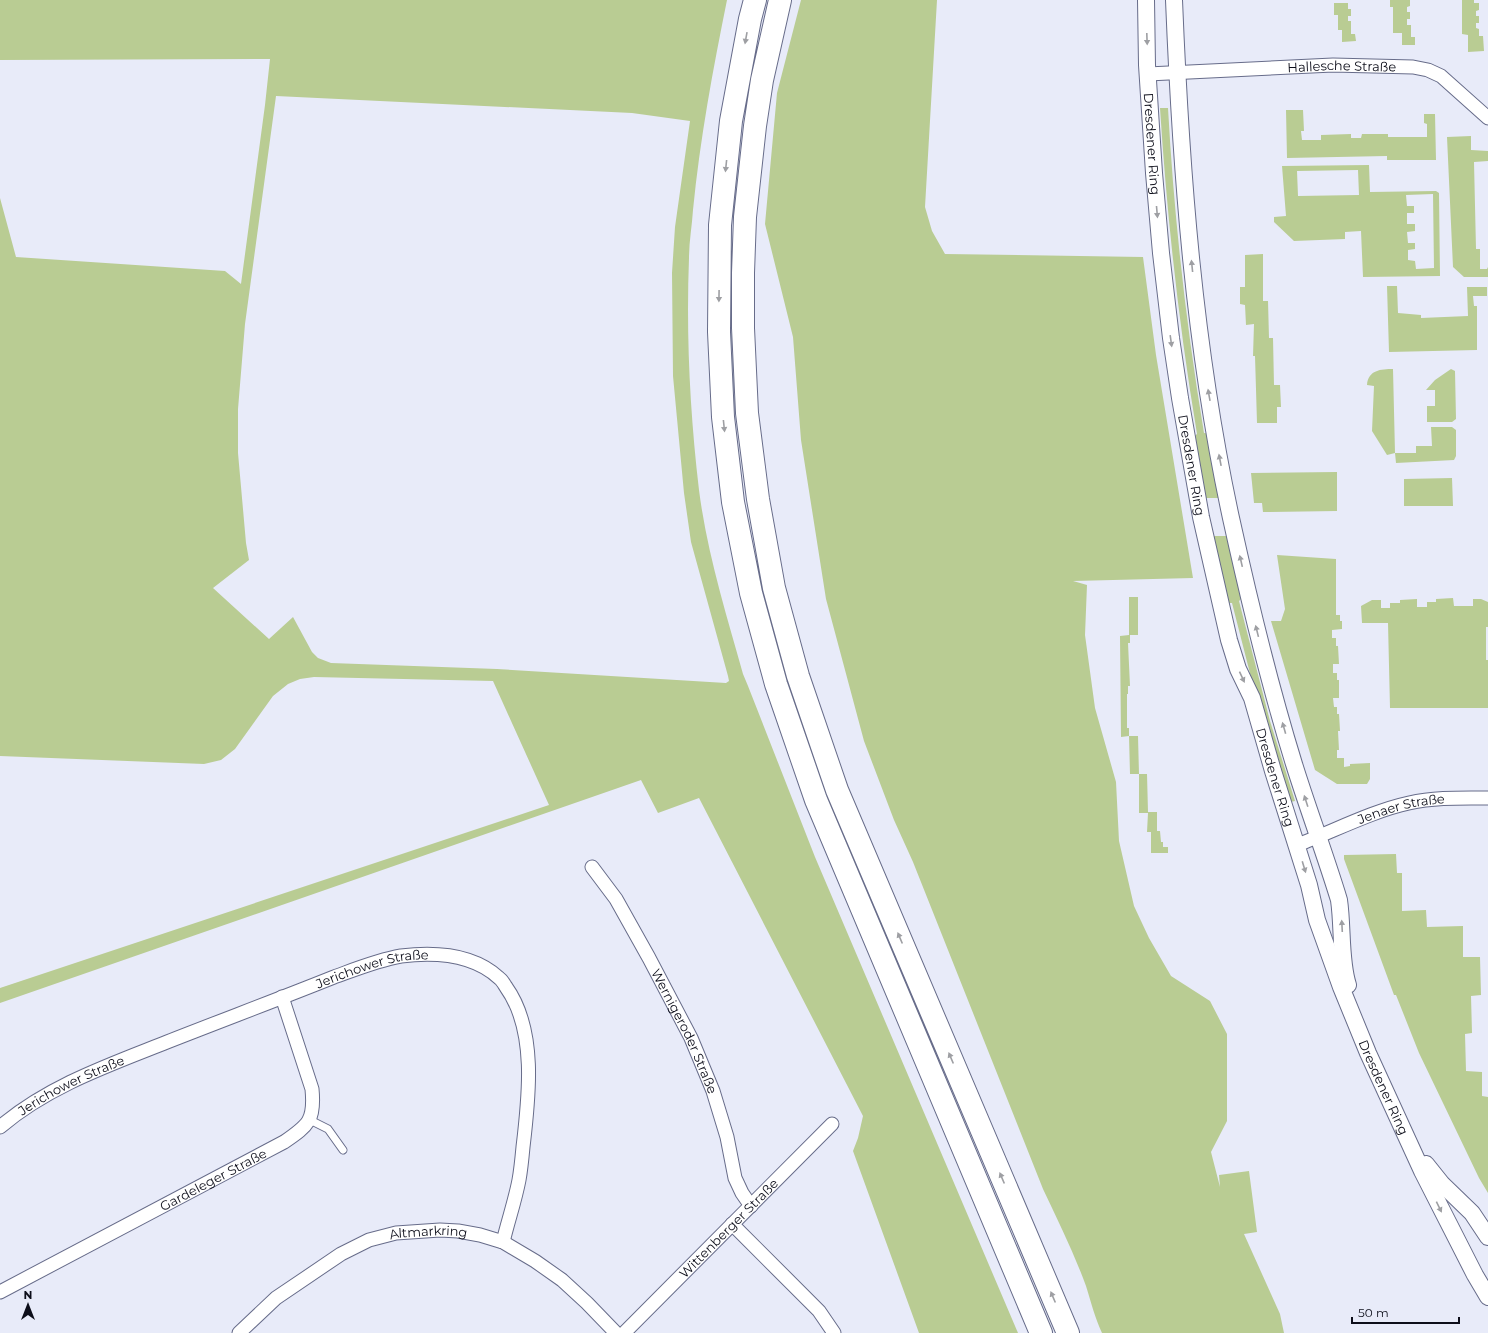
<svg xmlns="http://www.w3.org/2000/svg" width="1488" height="1333" font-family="Montserrat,sans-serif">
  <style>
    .green { fill: #b9cc93; fill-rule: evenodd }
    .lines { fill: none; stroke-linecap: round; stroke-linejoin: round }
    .service-casing { stroke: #676c8a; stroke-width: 9 }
    .minor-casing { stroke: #676c8a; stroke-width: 15 }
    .tertiary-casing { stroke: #676c8a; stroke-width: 18 }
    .motorway-casing { stroke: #676c8a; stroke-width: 24 }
    .service { stroke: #fff; stroke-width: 7 }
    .minor { stroke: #fff; stroke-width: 13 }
    .tertiary { stroke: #fff; stroke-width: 16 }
    .motorway { stroke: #fff; stroke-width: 22 }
    .oneway { fill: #9e9fa3 }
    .labels { text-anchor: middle; stroke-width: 3; stroke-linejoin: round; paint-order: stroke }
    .street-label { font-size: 13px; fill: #0d0e1a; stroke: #e8ebf9 }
  </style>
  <rect width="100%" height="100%" fill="#e8ebf9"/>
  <path class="green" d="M 0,0 L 727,0 C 713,69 700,139 693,210 C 692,226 689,242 689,258 C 686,335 690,413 699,490 C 707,553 726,613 743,674 L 748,686 L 815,857 L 1018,1333 L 919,1333 L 853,1151 L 858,1138 L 863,1116 L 699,798 L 658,813 L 641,780 L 0,1003 L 0,988 L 549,805 L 493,681 L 314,677 L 300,679 L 288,684 L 273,696 L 235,749 L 221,760 L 204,764 L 0,756 L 0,198 L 16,257 L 225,271 L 241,284 L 265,105 L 270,59 L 0,60 ZM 276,96 L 632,113 L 690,121 L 675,227 L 672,273 L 673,376 L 684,493 L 691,542 L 728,676 L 729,681 L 726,683 L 497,669 L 331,663 L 318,658 L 312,652 L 293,617 L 269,639 L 213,588 L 249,560 L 246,543 L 238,453 L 238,409 L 245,324 Z
    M 801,0 L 937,0 L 925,207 L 932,231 L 945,254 L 1143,257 L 1156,355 L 1193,578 L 1073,581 L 1087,585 L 1085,635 L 1095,708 L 1116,782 L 1119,841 L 1134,906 L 1149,938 L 1171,976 L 1210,1001 L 1227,1034 L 1227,1121 L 1211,1152 L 1220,1187 L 1219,1175 L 1249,1171 L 1257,1232 L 1244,1234 L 1280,1314 L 1284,1333 L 1102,1333 C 1095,1318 1091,1302 1086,1286 C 1074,1253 1058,1221 1043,1189 L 913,862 L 894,820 L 864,741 L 826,599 L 801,440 L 793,337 L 765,224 L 777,93 Z
    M 1390,0 L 1410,0 L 1410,6 L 1407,7 L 1407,12 L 1410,12 L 1410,19 L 1407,19 L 1407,25 L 1411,25 L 1411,37 L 1415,37 L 1415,45 L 1402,45 L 1402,33 L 1393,33 L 1393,7 L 1390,7 Z
    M 1462,0 L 1474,0 L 1474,3 L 1479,3 L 1479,10 L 1476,11 L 1476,16 L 1479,16 L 1479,23 L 1476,23 L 1476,28 L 1479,29 L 1479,36 L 1483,36 L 1484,51 L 1468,52 L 1468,35 L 1462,34 Z
    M 1334,3 L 1348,3 L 1348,9 L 1351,9 L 1351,16 L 1348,16 L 1348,21 L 1351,21 L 1351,34 L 1355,34 L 1356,41 L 1342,42 L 1342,30 L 1338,30 L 1338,15 L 1334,15 Z
    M 1160,108 L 1168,108 C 1174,217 1186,325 1204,433 L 1212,434 L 1224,498 L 1202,498 L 1191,439 L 1197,434 C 1179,326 1167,218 1160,108 Z
    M 1286,110 L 1303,110 L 1304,131 L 1301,131 L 1302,140 L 1321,140 L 1321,135 L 1351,134 L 1351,138 L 1361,138 L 1362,134 L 1388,134 L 1388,137 L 1427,137 L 1427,124 L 1424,123 L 1424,114 L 1435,114 L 1436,160 L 1387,160 L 1387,156 L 1287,158 Z
    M 1471,136 L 1471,150 L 1488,151 L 1488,161 L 1474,162 L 1476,249 L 1480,249 L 1480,269 L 1487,269 L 1488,267 L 1488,277 L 1464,277 L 1453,267 L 1447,137 Z
    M 1369,165 L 1370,192 L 1436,191 L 1439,193 L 1440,276 L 1363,277 L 1361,231 L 1345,232 L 1345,239 L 1294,241 L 1274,222 L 1274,217 L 1286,216 L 1282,166 ZM 1358,170 L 1359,195 L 1298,196 L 1297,171 ZM 1433,194 L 1434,268 L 1416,269 L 1415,261 L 1408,260 L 1408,250 L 1415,249 L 1415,243 L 1408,243 L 1407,232 L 1415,231 L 1415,224 L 1407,224 L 1407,213 L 1414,213 L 1414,206 L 1407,206 L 1406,195 Z
    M 1263,254 L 1263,301 L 1268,301 L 1269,338 L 1273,338 L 1274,385 L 1280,385 L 1281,407 L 1277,407 L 1277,423 L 1257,423 L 1255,356 L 1253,356 L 1254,324 L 1246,325 L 1245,305 L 1240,304 L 1240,287 L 1245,287 L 1245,255 Z
    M 1387,286 L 1397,286 L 1398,313 L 1421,315 L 1421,318 L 1468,316 L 1467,287 L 1487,287 L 1487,296 L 1473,296 L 1474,306 L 1477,306 L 1477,350 L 1389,352 Z
    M 1393,369 L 1395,453 L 1416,453 L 1416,446 L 1432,446 L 1431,427 L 1452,427 L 1456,430 L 1456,456 L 1454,460 L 1396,463 L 1395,453 L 1387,455 L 1372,431 L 1374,386 L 1367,385 C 1368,370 1381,369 1393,369 Z
    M 1451,369 L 1455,371 L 1456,419 L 1452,422 L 1427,422 L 1427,406 L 1435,406 L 1435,390 L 1426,390 L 1435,380 Z
    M 1337,472 L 1337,511 L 1263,512 L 1262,503 L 1254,503 L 1251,473 Z
    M 1452,478 L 1453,506 L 1404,506 L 1404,479 Z
    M 1209,536 L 1231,536 L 1245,595 L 1239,601 L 1270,721 L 1295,801 L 1286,803 L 1265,732 L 1232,603 L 1224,603 Z
    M 1277,555 L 1336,559 L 1336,615 L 1340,615 L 1340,621 L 1342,621 L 1342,629 L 1332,630 L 1332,638 L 1336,638 L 1336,646 L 1338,646 L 1339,664 L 1333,664 L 1333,673 L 1337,673 L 1337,680 L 1339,680 L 1339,698 L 1333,698 L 1334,707 L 1337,707 L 1337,714 L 1339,714 L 1340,731 L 1338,731 L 1339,750 L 1337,750 L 1337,758 L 1344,758 L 1344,767 L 1350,766 L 1350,764 L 1370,763 L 1370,779 L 1367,784 L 1337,784 L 1315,770 L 1271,621 L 1281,621 L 1285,609 Z
    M 1129,597 L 1138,597 L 1138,635 L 1130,635 L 1130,643 L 1128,643 L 1130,686 L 1128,686 L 1128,694 L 1127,694 L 1127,728 L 1129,728 L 1129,736 L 1138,736 L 1139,774 L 1147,774 L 1148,812 L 1157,812 L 1157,831 L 1160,831 L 1161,842 L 1163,842 L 1163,847 L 1168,847 L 1168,853 L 1151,853 L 1151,832 L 1147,832 L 1148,813 L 1139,813 L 1139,774 L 1130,774 L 1129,736 L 1121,737 L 1120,636 L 1129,635 Z
    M 1453,598 L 1454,606 L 1473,606 L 1473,599 L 1481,599 L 1488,602 L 1488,627 L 1486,627 L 1486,660 L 1488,660 L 1488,708 L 1390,708 L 1388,623 L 1362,623 L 1361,606 L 1372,600 L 1381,600 L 1381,608 L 1390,608 L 1390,603 L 1400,603 L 1400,600 L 1417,599 L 1417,607 L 1427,607 L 1427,602 L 1436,602 L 1436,599 Z
    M 1396,854 L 1397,873 L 1402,873 L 1402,911 L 1426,910 L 1427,927 L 1463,926 L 1463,957 L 1480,957 L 1481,995 L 1471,996 L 1472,1033 L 1465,1034 L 1466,1071 L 1482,1072 L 1482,1096 L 1488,1097 L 1488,1193 L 1479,1178 L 1419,1053 L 1396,995 L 1394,995 L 1344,859 L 1344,855 Z"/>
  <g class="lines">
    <g class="service-casing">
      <path id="service" d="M 310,1120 L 328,1129 L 343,1150"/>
    </g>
    <g class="minor-casing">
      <g id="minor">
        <path id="s1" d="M 1148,74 L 1333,65 L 1413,67 L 1428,70 L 1441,76 L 1488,118"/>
        <path id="s2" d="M 1297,845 C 1332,832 1372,811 1409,803 C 1435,797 1461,798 1488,798"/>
        <path id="s3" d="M 592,867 L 616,899 L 649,958 L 691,1038 L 713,1091 L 727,1137 L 735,1178 L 742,1193 L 751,1206"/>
        <path id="s4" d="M 0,1127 C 48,1086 109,1065 167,1042 C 223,1020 279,999 334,977 C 356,969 378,960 401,956 C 434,952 473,954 499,978 C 502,980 504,984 506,987 C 537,1030 529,1097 523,1147 C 522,1158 521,1169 519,1180 C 515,1201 508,1221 503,1242"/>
        <path d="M 732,1224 L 819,1311 L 834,1333"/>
        <path id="s5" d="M 0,1292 L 284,1142 C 309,1125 315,1120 312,1089 L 282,997"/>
        <path id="s6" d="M 239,1333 L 276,1298 L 341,1254 L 369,1240 L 396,1233 L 440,1230 L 458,1231 L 480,1235 L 503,1242 L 535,1261 L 562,1280 L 587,1303 L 616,1333"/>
        <path id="s7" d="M 624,1333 L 832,1124"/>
      </g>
    </g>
    <g class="tertiary-casing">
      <g id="tertiary">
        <path id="s8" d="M 1146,0 L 1147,65 L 1154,173 L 1161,253 L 1171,338 L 1180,398 L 1201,517 L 1229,640 L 1238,669 L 1252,698 L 1273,771 L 1309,885 L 1317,920 L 1341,987 L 1368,1053 L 1422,1171 L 1475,1275 L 1488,1297"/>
        <path d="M 1174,0 C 1181,174 1194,347 1231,518 C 1249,600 1269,683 1294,764 C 1308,809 1325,854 1339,900 C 1343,927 1340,961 1348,985"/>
        <path d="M 1426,1164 L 1442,1184 L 1472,1213 L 1488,1237"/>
      </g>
    </g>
    <g class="motorway-casing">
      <path id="motorway" d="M 755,0 L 750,19 L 731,121 L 720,225 L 719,332 L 723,417 L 733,502 L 751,593 L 776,684 L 816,800 L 1041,1333
        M 780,0 L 762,80 L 755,126 L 745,217 L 743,273 L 743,328 L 747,413 L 758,499 L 774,588 L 798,676 L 837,790 L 1068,1333"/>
    </g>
    <use href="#service" class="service"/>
    <use href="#minor" class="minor"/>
    <use href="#tertiary" class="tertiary"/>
    <use href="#motorway" class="motorway"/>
  </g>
  <defs><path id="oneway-solid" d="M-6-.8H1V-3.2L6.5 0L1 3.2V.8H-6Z"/></defs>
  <g class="oneway">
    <use href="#oneway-solid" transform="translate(746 38) rotate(100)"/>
    <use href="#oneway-solid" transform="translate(1147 39) rotate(88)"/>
    <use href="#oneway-solid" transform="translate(726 166) rotate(96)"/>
    <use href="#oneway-solid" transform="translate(1157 212) rotate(85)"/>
    <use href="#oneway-solid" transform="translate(1192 266) rotate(-96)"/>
    <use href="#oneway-solid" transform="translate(719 296) rotate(91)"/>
    <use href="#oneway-solid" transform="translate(1171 341) rotate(82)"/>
    <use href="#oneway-solid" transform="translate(1209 395) rotate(-100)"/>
    <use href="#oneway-solid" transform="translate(724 426) rotate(84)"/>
    <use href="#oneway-solid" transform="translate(1220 460) rotate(-101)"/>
    <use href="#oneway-solid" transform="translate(1241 561) rotate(-103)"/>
    <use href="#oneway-solid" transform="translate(1257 631) rotate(-104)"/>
    <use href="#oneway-solid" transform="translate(1242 677) rotate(65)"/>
    <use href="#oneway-solid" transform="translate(1284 728) rotate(-106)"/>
    <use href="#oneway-solid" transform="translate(1306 801) rotate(-108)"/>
    <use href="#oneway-solid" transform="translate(1304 867) rotate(73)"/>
    <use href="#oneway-solid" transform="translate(1342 926) rotate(-93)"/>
    <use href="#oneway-solid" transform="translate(900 938) rotate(-113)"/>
    <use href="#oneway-solid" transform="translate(951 1058) rotate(-113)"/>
    <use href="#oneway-solid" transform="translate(1002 1178) rotate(-113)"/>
    <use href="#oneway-solid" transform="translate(1439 1207) rotate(64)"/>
    <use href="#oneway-solid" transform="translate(1053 1297) rotate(-113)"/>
  </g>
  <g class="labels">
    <g class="street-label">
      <text dy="5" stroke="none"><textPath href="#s1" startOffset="194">Hallesche Straße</textPath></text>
      <text dy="5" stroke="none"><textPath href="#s8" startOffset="144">Dresdener Ring</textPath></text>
      <text dy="5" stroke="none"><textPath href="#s8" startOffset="468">Dresdener Ring</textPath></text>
      <text dy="5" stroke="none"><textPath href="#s8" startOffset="792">Dresdener Ring</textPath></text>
      <text dy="5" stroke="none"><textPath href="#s2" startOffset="111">Jenaer Straße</textPath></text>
      <text dy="5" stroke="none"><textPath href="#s4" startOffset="407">Jerichower Straße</textPath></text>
      <text dy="5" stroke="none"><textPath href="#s3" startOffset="189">Wernigeroder Straße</textPath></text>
      <text dy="5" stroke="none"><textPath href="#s4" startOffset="83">Jerichower Straße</textPath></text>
      <text dy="5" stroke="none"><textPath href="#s8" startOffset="1121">Dresdener Ring</textPath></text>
      <text dy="5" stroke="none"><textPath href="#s5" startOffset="241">Gardeleger Straße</textPath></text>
      <text dy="5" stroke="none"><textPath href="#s7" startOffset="148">Wittenberger Straße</textPath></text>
      <text dy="5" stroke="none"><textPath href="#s6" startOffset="221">Altmarkring</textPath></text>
    </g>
  </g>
  <g transform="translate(28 1305)" stroke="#e8ebf9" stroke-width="3" paint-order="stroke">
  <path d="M0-3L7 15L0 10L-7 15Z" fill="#0d0e1a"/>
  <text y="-6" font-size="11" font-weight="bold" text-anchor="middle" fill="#0d0e1a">N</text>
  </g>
  <path d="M1352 1317v6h107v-6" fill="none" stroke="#0d0e1a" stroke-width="2"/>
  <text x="1358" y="1317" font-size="12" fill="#0d0e1a" stroke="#e8ebf9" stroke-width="3" paint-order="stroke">50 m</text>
</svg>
